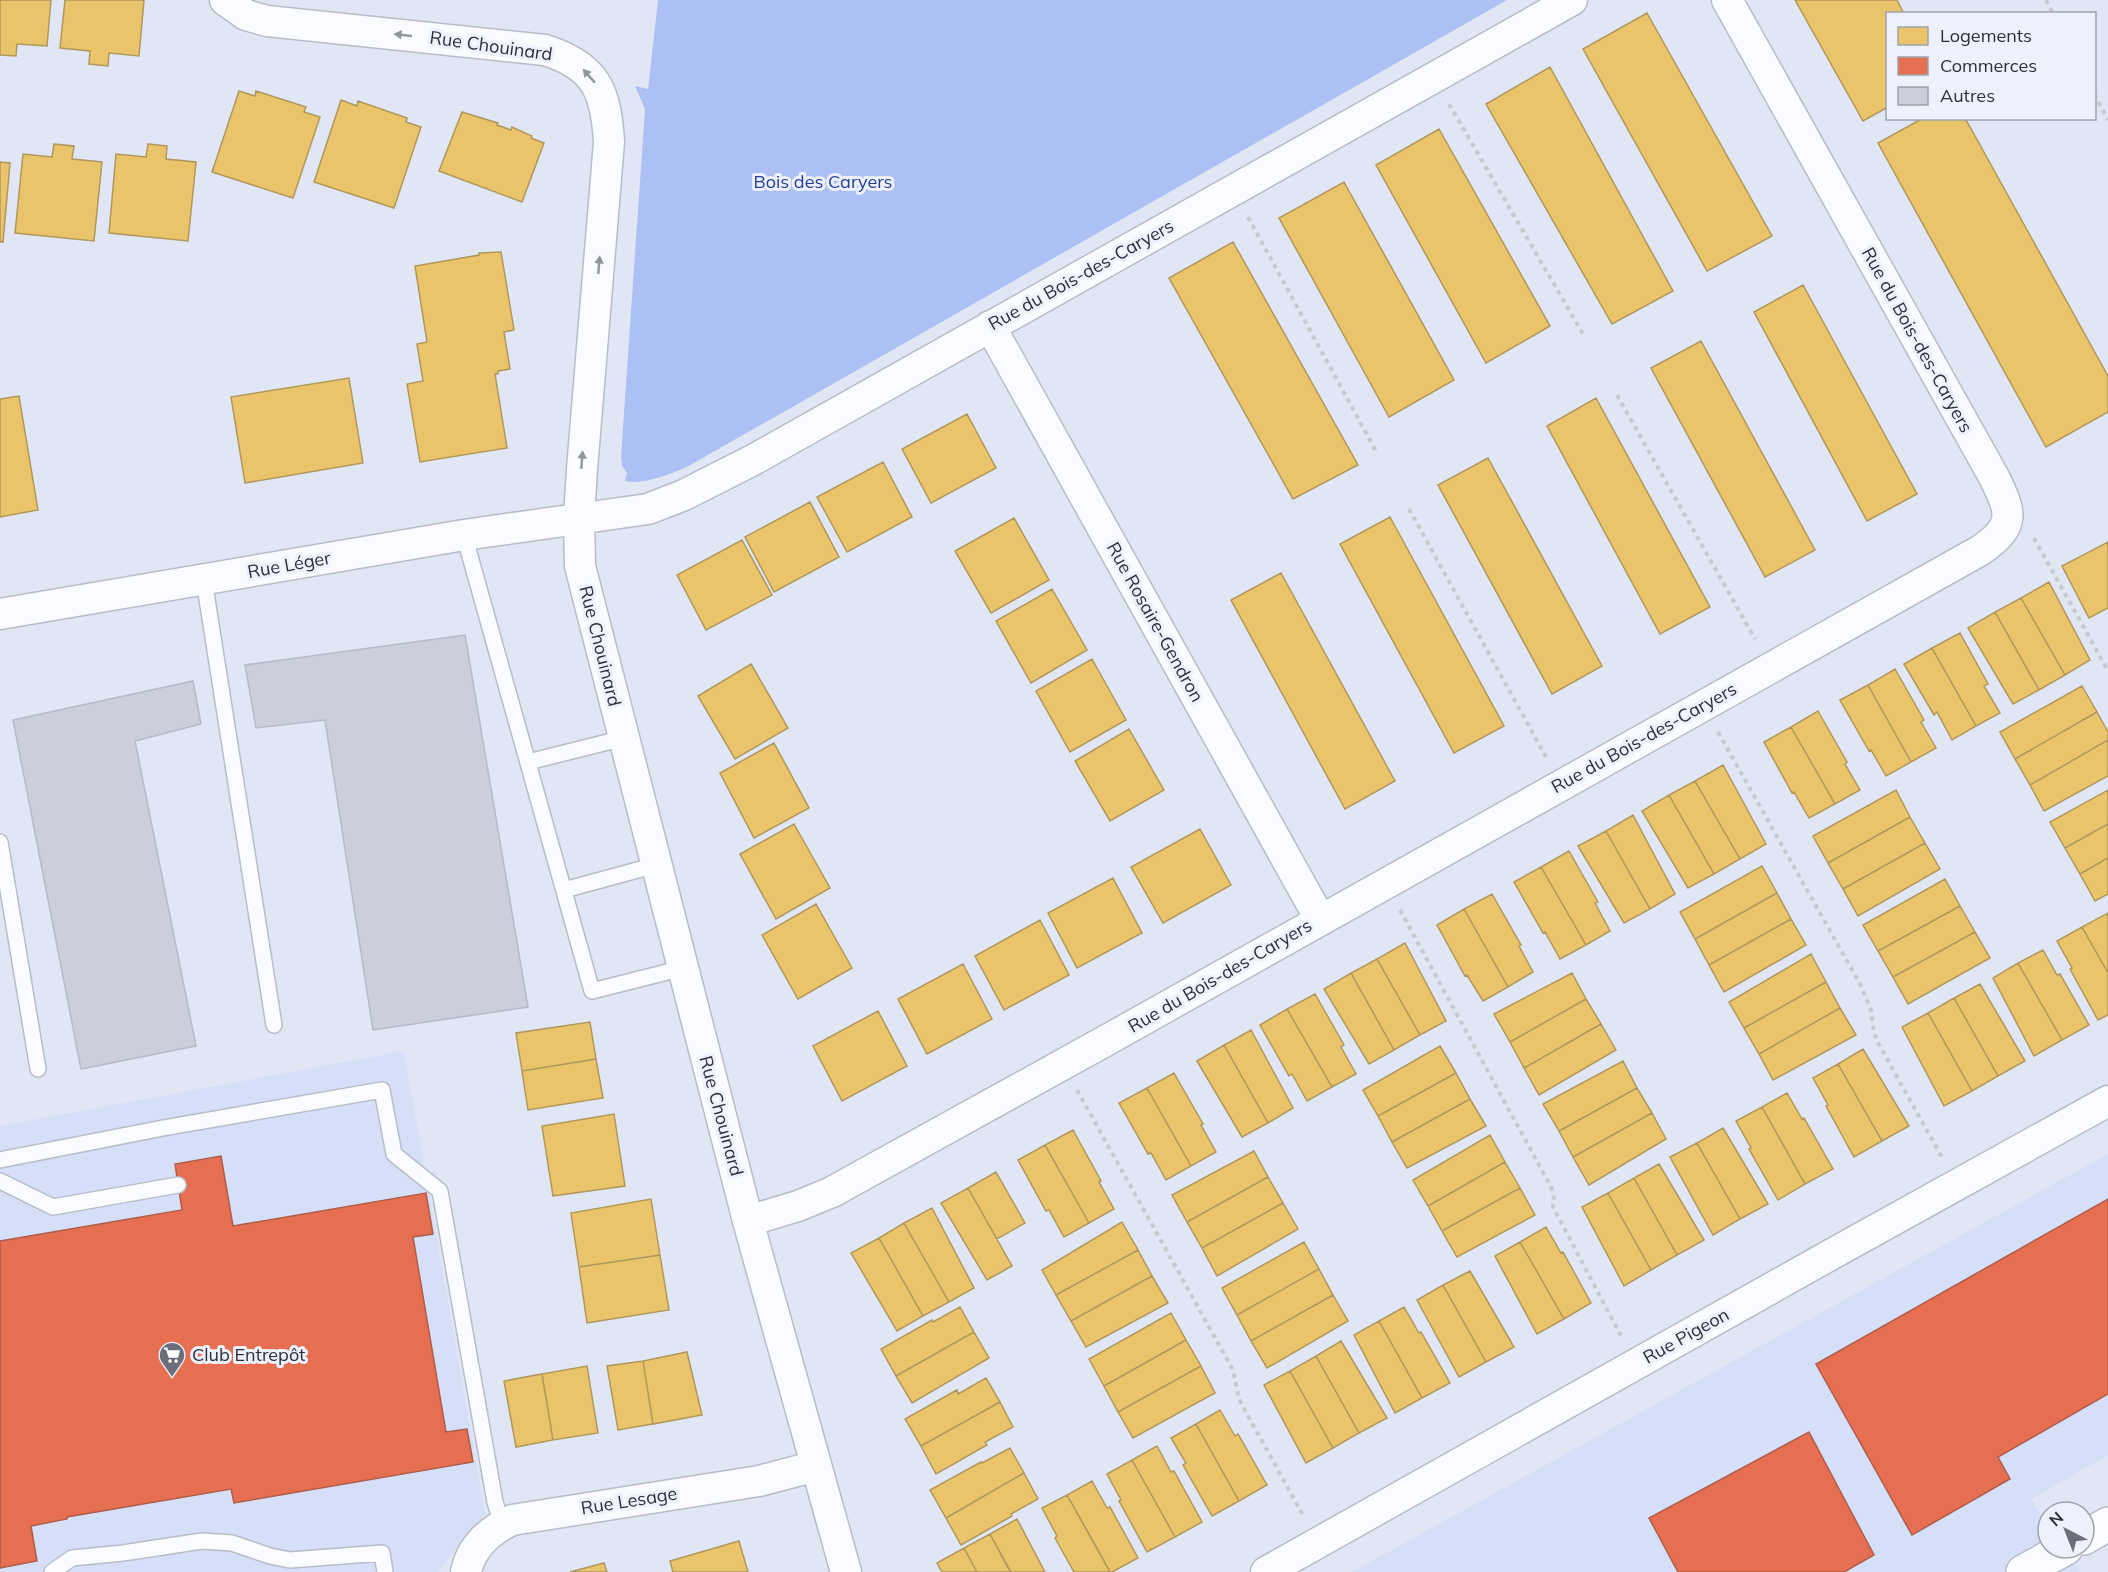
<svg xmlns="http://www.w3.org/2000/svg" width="2108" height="1572" font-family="Mulish,sans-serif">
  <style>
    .built { fill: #d5dff8 }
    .forest { fill: #adc0f4 }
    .homes { fill: #e9c46a; stroke: #b0975b; stroke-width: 1.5 }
    .shops { fill: #e76f51; stroke: #af5c4a; stroke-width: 1.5 }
    .building { fill: #cacfdb; stroke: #b6bac5; stroke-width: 1.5 }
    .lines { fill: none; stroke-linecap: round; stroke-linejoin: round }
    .service-casing { stroke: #b8bcc7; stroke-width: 18 }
    .minor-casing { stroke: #b8bcc7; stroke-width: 33 }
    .tertiary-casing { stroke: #b8bcc7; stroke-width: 36 }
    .path { stroke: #c6c9ce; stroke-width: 4; stroke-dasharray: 4.5 4.5; stroke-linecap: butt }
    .service { stroke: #fafbfe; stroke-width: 15 }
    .minor { stroke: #fafbfe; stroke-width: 30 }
    .tertiary { stroke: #fafbfe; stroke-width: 33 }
    .oneway { fill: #92959c }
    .labels { text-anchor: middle; stroke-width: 6; stroke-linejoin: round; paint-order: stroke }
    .street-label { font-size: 18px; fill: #2b2f39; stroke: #ecf1fb }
    .park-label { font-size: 18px; fill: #243d9a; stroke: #ecf1fb }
    .poi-label { font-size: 18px; fill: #2b2f39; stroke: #ecf1fb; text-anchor: start }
  </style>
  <rect width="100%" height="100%" fill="#e1e6f5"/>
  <path class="built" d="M 404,1051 L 485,1514 L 438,1572 L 0,1572 L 0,1126 Z
    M 2108,1154 L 2108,1455 L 2031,1499 L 2048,1525 L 2048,1548 L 2064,1548 L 2080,1572 L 1352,1572 Z"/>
  <path class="forest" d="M 658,0 L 1507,0 L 685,468 C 666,475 645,485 625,481 L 627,473 L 622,466 L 621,456 L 645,109 L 635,86 L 648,89 Z"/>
  <path class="homes" d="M 0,0 L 51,0 L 47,46 L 17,44 L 16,56 L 0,55 Z
    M 65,0 L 144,0 L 139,56 L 109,53 L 108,66 L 89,64 L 90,51 L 60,48 Z
    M 1795,0 L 1897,0 L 1904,14 L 1888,14 L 1888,107 L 1863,121 Z
    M 1647,13 L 1772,236 L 1707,271 L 1583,49 Z
    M 1550,67 L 1673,291 L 1612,324 L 1486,104 Z
    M 239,91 L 255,96 L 256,91 L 306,107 L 304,112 L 320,117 L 293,198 L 212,172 Z
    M 341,100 L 357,106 L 358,101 L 407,118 L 406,122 L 421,127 L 394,208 L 314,182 Z
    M 462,112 L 498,123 L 497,125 L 511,130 L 512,127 L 532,136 L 531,138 L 544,143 L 522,202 L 439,171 Z
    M 1923,118 L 1965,118 L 2108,376 L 2108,412 L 2046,447 L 1878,143 Z
    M 1439,129 L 1550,326 L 1486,363 L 1376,165 Z
    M 54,144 L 74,146 L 72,159 L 102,162 L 94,241 L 15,233 L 23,154 L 52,157 Z
    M 148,144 L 167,146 L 166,159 L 196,162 L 188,241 L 109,233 L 116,154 L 146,157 Z
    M 0,162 L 10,163 L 3,242 L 0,242 Z
    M 1344,182 L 1454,380 L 1389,417 L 1279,218 Z
    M 1233,242 L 1358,465 L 1293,499 L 1169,278 Z
    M 501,252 L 514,330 L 504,332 L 510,369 L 498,371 L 498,374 L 495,374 L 507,448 L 420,462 L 407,384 L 423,381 L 417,344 L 427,342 L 415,266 L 479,255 L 479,253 Z
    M 1803,285 L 1917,494 L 1867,521 L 1754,312 Z
    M 1701,341 L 1815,550 L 1765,577 L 1651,368 Z
    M 349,378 L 363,463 L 245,483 L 231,397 Z
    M 19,396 L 38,510 L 0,517 L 0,399 Z
    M 1596,398 L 1710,607 L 1660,634 L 1547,426 Z
    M 967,414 L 996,468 L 931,503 L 902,449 Z
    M 1488,458 L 1602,666 L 1552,694 L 1438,485 Z
    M 883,462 L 912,517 L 847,552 L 817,497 Z
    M 810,502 L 839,557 L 774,592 L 745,537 Z
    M 1390,517 L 1504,726 L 1454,753 L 1340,544 Z
    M 1014,518 L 1049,580 L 991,613 L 955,551 Z
    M 742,540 L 772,595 L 706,630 L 677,575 Z
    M 2108,542 L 2108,608 L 2089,618 L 2062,566 Z
    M 1281,573 L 1395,781 L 1345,809 L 1231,600 Z
    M 2049,582 L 2090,660 L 2065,675 L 2021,598 Z
    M 1052,589 L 1087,650 L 1031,683 L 996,621 Z
    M 2021,598 L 2065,675 L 2039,690 L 1995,612 Z
    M 1995,612 L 2039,690 L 2013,704 L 1968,628 Z
    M 1960,633 L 1988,684 L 1984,686 L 2000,713 L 1976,726 L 1932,648 Z
    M 1932,648 L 1976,726 L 1952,740 L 1937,712 L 1934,715 L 1904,664 Z
    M 1092,659 L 1126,720 L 1070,752 L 1036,691 Z
    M 751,664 L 788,728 L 735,759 L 698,696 Z
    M 1895,669 L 1924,720 L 1921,722 L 1936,748 L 1911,762 L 1868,685 Z
    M 1868,685 L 1911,762 L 1886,776 L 1871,750 L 1869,751 L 1840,700 Z
    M 2082,686 L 2097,712 L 2015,759 L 2000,732 Z
    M 1818,711 L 1847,762 L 1845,764 L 1860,790 L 1835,804 L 1791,727 Z
    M 2097,712 L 2108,732 L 2108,740 L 2030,785 L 2015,759 Z
    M 1791,727 L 1835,804 L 1809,818 L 1794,792 L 1792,793 L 1764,742 Z
    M 1129,729 L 1164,790 L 1110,821 L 1075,761 Z
    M 2108,740 L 2108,776 L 2044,811 L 2030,785 Z
    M 774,743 L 809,808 L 754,838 L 720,773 Z
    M 1723,765 L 1766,844 L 1740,859 L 1695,781 Z
    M 1695,781 L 1740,859 L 1714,874 L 1669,795 Z
    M 1896,790 L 1910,817 L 1828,863 L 1813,836 Z
    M 2108,790 L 2108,824 L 2065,848 L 2050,822 Z
    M 1669,795 L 1714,874 L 1688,888 L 1642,811 Z
    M 1633,815 L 1675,894 L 1650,909 L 1606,831 Z
    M 1910,817 L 1925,843 L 1843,889 L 1828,863 Z
    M 794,824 L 830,888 L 776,919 L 740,854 Z
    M 2108,824 L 2108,858 L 2080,874 L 2065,848 Z
    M 1200,829 L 1231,885 L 1163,923 L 1131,867 Z
    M 1606,831 L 1650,909 L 1624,923 L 1578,846 Z
    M 1925,843 L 1940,869 L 1858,916 L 1843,889 Z
    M 1569,851 L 1598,902 L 1595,903 L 1610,931 L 1586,945 L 1541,867 Z
    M 2108,858 L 2108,894 L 2095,901 L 2080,874 Z
    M 1762,866 L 1777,893 L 1695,939 L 1680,912 Z
    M 1541,867 L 1586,945 L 1560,959 L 1545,932 L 1543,933 L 1514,882 Z
    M 1113,878 L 1142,933 L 1077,968 L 1048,913 Z
    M 1945,879 L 1960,906 L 1878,951 L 1863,925 Z
    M 1777,893 L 1791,919 L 1709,965 L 1695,939 Z
    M 1492,894 L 1521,945 L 1519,946 L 1533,972 L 1508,987 L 1464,909 Z
    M 816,904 L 852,968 L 798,999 L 762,935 Z
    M 1960,906 L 1975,932 L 1893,977 L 1878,951 Z
    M 1464,909 L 1508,987 L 1483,1001 L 1467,975 L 1465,976 L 1437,925 Z
    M 2108,913 L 2108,973 L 2082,927 Z
    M 1791,919 L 1806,945 L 1724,992 L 1709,965 Z
    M 1040,920 L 1069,975 L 1004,1010 L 975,956 Z
    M 2082,927 L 2108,973 L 2108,1015 L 2098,1020 L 2070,969 L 2072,968 L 2057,941 Z
    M 1975,932 L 1990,958 L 1908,1004 L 1893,977 Z
    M 1405,943 L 1446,1021 L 1420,1035 L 1377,959 Z
    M 2043,950 L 2057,975 L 2060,974 L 2089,1025 L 2062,1040 L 2018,963 Z
    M 1811,954 L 1826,982 L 1744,1028 L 1729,1002 Z
    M 1377,959 L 1420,1035 L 1394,1050 L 1351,973 Z
    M 2018,963 L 2062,1040 L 2034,1056 L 1993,978 Z
    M 963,964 L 992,1019 L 927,1054 L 898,999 Z
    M 1351,973 L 1394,1050 L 1369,1064 L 1324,989 Z
    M 1572,973 L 1586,999 L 1510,1042 L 1494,1014 Z
    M 1826,982 L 1840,1008 L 1759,1054 L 1744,1028 Z
    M 1980,984 L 2025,1061 L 1998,1076 L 1954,998 Z
    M 1315,994 L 1344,1045 L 1341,1047 L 1356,1074 L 1332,1087 L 1287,1009 Z
    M 1954,998 L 1998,1076 L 1972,1091 L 1928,1013 Z
    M 1586,999 L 1601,1024 L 1524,1068 L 1510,1042 Z
    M 1840,1008 L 1856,1035 L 1773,1080 L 1759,1054 Z
    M 1287,1009 L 1332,1087 L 1307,1101 L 1292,1074 L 1289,1076 L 1260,1025 Z
    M 878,1011 L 907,1066 L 842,1101 L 813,1046 Z
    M 1928,1013 L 1972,1091 L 1944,1106 L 1902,1027 Z
    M 590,1022 L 596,1059 L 522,1071 L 516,1033 Z
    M 1601,1024 L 1616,1050 L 1539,1095 L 1524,1068 Z
    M 1251,1030 L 1293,1108 L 1268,1123 L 1224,1045 Z
    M 1224,1045 L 1268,1123 L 1242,1137 L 1197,1061 Z
    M 1440,1046 L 1456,1073 L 1378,1116 L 1363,1090 Z
    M 1863,1049 L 1909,1126 L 1882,1141 L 1838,1064 Z
    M 596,1059 L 603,1098 L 528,1110 L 522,1071 Z
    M 1623,1061 L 1637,1088 L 1559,1131 L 1543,1104 Z
    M 1838,1064 L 1882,1141 L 1854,1157 L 1826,1106 L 1828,1105 L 1813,1078 Z
    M 1174,1073 L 1203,1124 L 1201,1125 L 1216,1152 L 1191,1166 L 1147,1088 Z
    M 1456,1073 L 1470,1099 L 1392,1142 L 1378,1116 Z
    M 1147,1088 L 1191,1166 L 1166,1180 L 1151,1153 L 1148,1154 L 1119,1103 Z
    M 1637,1088 L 1652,1113 L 1573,1157 L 1559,1131 Z
    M 1787,1093 L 1802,1119 L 1804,1118 L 1833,1169 L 1805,1184 L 1762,1107 Z
    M 1470,1099 L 1486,1126 L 1407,1168 L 1392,1142 Z
    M 1762,1107 L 1805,1184 L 1778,1200 L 1749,1149 L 1751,1148 L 1736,1121 Z
    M 1652,1113 L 1666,1139 L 1589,1185 L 1573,1157 Z
    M 614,1114 L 625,1186 L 553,1196 L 542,1126 Z
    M 1723,1128 L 1768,1204 L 1740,1219 L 1697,1143 Z
    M 1073,1130 L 1101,1181 L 1099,1182 L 1114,1209 L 1089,1223 L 1045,1145 Z
    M 1490,1135 L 1505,1162 L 1428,1206 L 1413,1180 Z
    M 1697,1143 L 1740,1219 L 1713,1235 L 1670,1157 Z
    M 1045,1145 L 1089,1223 L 1064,1237 L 1049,1210 L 1046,1211 L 1018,1160 Z
    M 1254,1151 L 1268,1177 L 1187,1222 L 1172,1195 Z
    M 1505,1162 L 1520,1188 L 1442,1231 L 1428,1206 Z
    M 1659,1164 L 1704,1240 L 1677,1255 L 1634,1178 Z
    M 996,1172 L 1025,1223 L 997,1239 L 968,1188 Z
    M 1268,1177 L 1283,1203 L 1202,1248 L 1187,1222 Z
    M 1634,1178 L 1677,1255 L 1651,1270 L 1608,1193 Z
    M 968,1188 L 1012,1266 L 987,1280 L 941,1203 Z
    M 1520,1188 L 1535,1215 L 1457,1257 L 1442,1231 Z
    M 1608,1193 L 1651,1270 L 1624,1286 L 1582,1207 Z
    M 651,1199 L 660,1255 L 579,1267 L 571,1213 Z
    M 1283,1203 L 1298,1229 L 1217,1276 L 1202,1248 Z
    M 932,1208 L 974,1288 L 949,1302 L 904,1223 Z
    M 1122,1222 L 1138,1250 L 1056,1295 L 1042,1270 Z
    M 904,1223 L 949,1302 L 923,1316 L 879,1238 Z
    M 1546,1227 L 1561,1253 L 1563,1252 L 1591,1303 L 1564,1319 L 1520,1242 Z
    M 879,1238 L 923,1316 L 897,1331 L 851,1253 Z
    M 1304,1242 L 1319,1269 L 1237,1315 L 1222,1288 Z
    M 1520,1242 L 1564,1319 L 1537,1334 L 1495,1256 Z
    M 1138,1250 L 1152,1276 L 1071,1321 L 1056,1295 Z
    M 660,1255 L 669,1310 L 587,1323 L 579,1267 Z
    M 1319,1269 L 1333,1295 L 1251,1341 L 1237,1315 Z
    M 1470,1271 L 1514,1347 L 1486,1362 L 1443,1285 Z
    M 1152,1276 L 1168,1303 L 1086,1347 L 1071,1321 Z
    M 1443,1285 L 1486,1362 L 1459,1377 L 1417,1300 Z
    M 1333,1295 L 1348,1321 L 1267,1368 L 1251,1341 Z
    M 960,1307 L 974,1332 L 896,1376 L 881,1349 L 932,1320 L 933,1322 Z
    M 1404,1307 L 1419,1333 L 1421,1332 L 1450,1383 L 1422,1398 L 1379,1321 Z
    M 1171,1313 L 1186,1340 L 1104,1386 L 1089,1359 Z
    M 1379,1321 L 1422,1398 L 1395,1413 L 1354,1335 Z
    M 974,1332 L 989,1358 L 912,1403 L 896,1376 Z
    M 1186,1340 L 1201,1366 L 1118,1412 L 1104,1386 Z
    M 1341,1341 L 1387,1418 L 1359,1433 L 1316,1356 Z
    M 687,1352 L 702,1415 L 653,1424 L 643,1361 Z
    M 1316,1356 L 1359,1433 L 1333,1448 L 1290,1371 Z
    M 643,1361 L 653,1424 L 618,1430 L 607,1366 Z
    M 587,1366 L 598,1433 L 553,1440 L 542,1374 Z
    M 1201,1366 L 1215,1393 L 1133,1438 L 1118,1412 Z
    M 1290,1371 L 1333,1448 L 1306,1463 L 1264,1385 Z
    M 542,1374 L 553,1440 L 516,1447 L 504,1381 Z
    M 986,1378 L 1000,1402 L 921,1446 L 905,1419 L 957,1390 L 958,1394 Z
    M 1000,1402 L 1013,1427 L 985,1442 L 987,1445 L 936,1474 L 921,1446 Z
    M 1220,1410 L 1235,1436 L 1238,1434 L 1267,1485 L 1239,1501 L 1196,1424 Z
    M 1196,1424 L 1239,1501 L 1212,1516 L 1183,1465 L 1186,1463 L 1171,1438 Z
    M 1157,1446 L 1171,1472 L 1174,1471 L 1202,1522 L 1175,1537 L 1132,1460 Z
    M 1010,1448 L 1024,1473 L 946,1518 L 930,1490 L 981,1462 L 982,1463 Z
    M 1132,1460 L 1175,1537 L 1147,1552 L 1119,1501 L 1121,1500 L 1107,1474 Z
    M 1024,1473 L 1038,1499 L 1011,1514 L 1012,1516 L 961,1545 L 946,1518 Z
    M 1092,1481 L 1107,1508 L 1110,1507 L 1138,1558 L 1112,1572 L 1110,1572 L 1067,1495 Z
    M 1067,1495 L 1097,1548 L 1110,1572 L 1074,1572 L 1055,1538 L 1057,1536 L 1042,1508 Z
    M 1017,1519 L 1045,1572 L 1011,1572 L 990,1534 Z
    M 990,1534 L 1007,1566 L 1011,1572 L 977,1572 L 964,1548 Z
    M 739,1541 L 748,1572 L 673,1572 L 670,1561 Z
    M 964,1548 L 977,1572 L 942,1572 L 937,1563 Z
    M 604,1563 L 607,1572 L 570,1572 Z"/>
  <path class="shops" d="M 221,1156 L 233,1226 L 426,1193 L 433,1234 L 413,1237 L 446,1432 L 467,1429 L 473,1462 L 234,1503 L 231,1489 L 67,1517 L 67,1519 L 31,1526 L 37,1561 L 0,1568 L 0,1241 L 182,1210 L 175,1164 Z
    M 2108,1199 L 2108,1394 L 1998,1457 L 2010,1479 L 1912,1535 L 1816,1364 Z
    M 1809,1432 L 1874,1555 L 1844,1572 L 1678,1572 L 1649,1518 Z"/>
  <path class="building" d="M 465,635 L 528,1007 L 373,1030 L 325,720 L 256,728 L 245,665 Z
    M 193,681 L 201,724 L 135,741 L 196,1046 L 81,1069 L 13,720 Z"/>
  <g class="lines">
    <g class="service-casing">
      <path id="service" d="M 464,535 L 592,991 L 683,968
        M 204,580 L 274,1025
        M 528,762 L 624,738
        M 0,842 L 38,1069
        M 564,890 L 656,865
        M 0,1160 L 163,1128 L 382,1090 L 394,1154 L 440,1191 L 495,1502 L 502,1525
        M 0,1181 L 53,1207 L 178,1185
        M 52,1572 L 72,1558 L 123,1553 L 202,1541 L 232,1543 L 270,1556 L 290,1560 L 382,1553 L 385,1572"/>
    </g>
    <g class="minor-casing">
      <path id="minor" d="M 225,0 L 246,15 L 267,21 L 545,50 C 596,66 606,91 609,142 L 582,469 L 579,518 L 580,566 L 748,1221 L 846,1572
        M 990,326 L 1320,919
        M 0,614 L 464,535 L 648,509 L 684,495 L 753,460 L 1572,0
        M 748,1221 L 798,1206 L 832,1192 L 1107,1040 L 1981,550 C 2017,525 2011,512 1994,477 L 1727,0
        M 466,1572 C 471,1547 489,1531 512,1520 L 759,1481 L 816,1466
        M 1266,1572 L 1832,1254 L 2108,1101"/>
    </g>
    <g class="tertiary-casing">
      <path id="tertiary" d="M 2084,1538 L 2108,1524
        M 2023,1572 L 2066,1548"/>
    </g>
    <path class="path" d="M 2046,0 L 2053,14
      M 2094,94 L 2108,120
      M 1449,104 L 1583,334
      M 1248,217 L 1377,453
      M 1617,395 L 1755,639
      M 1409,509 L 1546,757
      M 2034,538 L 2108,671
      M 1718,732 L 1860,984 L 1871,1010 L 1874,1033 L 1878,1043 L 1943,1159
      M 1400,910 L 1551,1187 L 1554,1198 L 1553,1207 L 1621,1336
      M 1077,1090 L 1233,1370 L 1239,1399 L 1247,1414 L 1304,1517"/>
    <use href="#service" class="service"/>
    <use href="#minor" class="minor"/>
    <use href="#tertiary" class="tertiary"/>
  </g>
  <defs><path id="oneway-solid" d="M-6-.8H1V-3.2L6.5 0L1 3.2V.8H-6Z" transform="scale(1.5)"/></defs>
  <g class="oneway">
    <use href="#oneway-solid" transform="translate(403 35) rotate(-174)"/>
    <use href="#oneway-solid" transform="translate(589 76) rotate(-131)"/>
    <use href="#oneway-solid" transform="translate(599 265) rotate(-85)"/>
    <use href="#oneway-solid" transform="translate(582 460) rotate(-85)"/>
  </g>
  <defs>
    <g id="supermarket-pin" transform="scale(1.35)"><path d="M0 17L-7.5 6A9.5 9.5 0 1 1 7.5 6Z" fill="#6b6f7b" stroke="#ecf1fb"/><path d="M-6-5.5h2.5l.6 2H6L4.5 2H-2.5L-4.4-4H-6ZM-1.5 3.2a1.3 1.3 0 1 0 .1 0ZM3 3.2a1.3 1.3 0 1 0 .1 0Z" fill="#fff"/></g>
  </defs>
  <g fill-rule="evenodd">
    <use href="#supermarket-pin" x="172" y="1355"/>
  </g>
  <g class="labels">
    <g class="street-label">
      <text transform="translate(491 46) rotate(8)" y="6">Rue Chouinard</text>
      <text transform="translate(1081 275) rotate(-29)" y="6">Rue du Bois-des-Caryers</text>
      <text transform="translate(1917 340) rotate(61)" y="6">Rue du Bois-des-Caryers</text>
      <text transform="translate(289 565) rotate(-10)" y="6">Rue Léger</text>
      <text transform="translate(1155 622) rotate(61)" y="6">Rue Rosaire-Gendron</text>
      <text transform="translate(600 646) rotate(76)" y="6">Rue Chouinard</text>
      <text transform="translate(1644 738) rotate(-29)" y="6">Rue du Bois-des-Caryers</text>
      <text transform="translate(1220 976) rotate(-30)" y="6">Rue du Bois-des-Caryers</text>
      <text transform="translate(721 1116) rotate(75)" y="6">Rue Chouinard</text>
      <text transform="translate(1686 1336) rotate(-29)" y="6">Rue Pigeon</text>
      <text transform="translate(629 1501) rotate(-9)" y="6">Rue Lesage</text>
    </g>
    <g class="park-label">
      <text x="823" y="188">Bois des Caryers</text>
    </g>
    <g class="poi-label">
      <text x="192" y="1361">Club Entrepôt</text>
    </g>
  </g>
  <rect x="1886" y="12" width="210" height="108" fill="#ecf1fb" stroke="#9fa3ad" stroke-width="1.5"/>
  <rect x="1898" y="27" width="30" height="18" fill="#e9c46a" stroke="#9fa3ad" stroke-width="1.5"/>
  <text x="1940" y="42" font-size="18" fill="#2b2f39">Logements</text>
  <rect x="1898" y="57" width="30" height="18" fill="#e76f51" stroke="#9fa3ad" stroke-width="1.5"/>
  <text x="1940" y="72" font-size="18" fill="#2b2f39">Commerces</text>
  <rect x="1898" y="87" width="30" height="18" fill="#cacfdb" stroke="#9fa3ad" stroke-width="1.5"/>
  <text x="1940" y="102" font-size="18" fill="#2b2f39">Autres</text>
  <g transform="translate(2066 1530) rotate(318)"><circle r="28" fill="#ecf1fb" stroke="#9fa3ad" stroke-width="1.5"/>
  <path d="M0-4.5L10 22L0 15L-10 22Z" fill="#6b6f7b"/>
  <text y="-9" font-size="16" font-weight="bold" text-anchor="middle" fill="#2b2f39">N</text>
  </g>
</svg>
